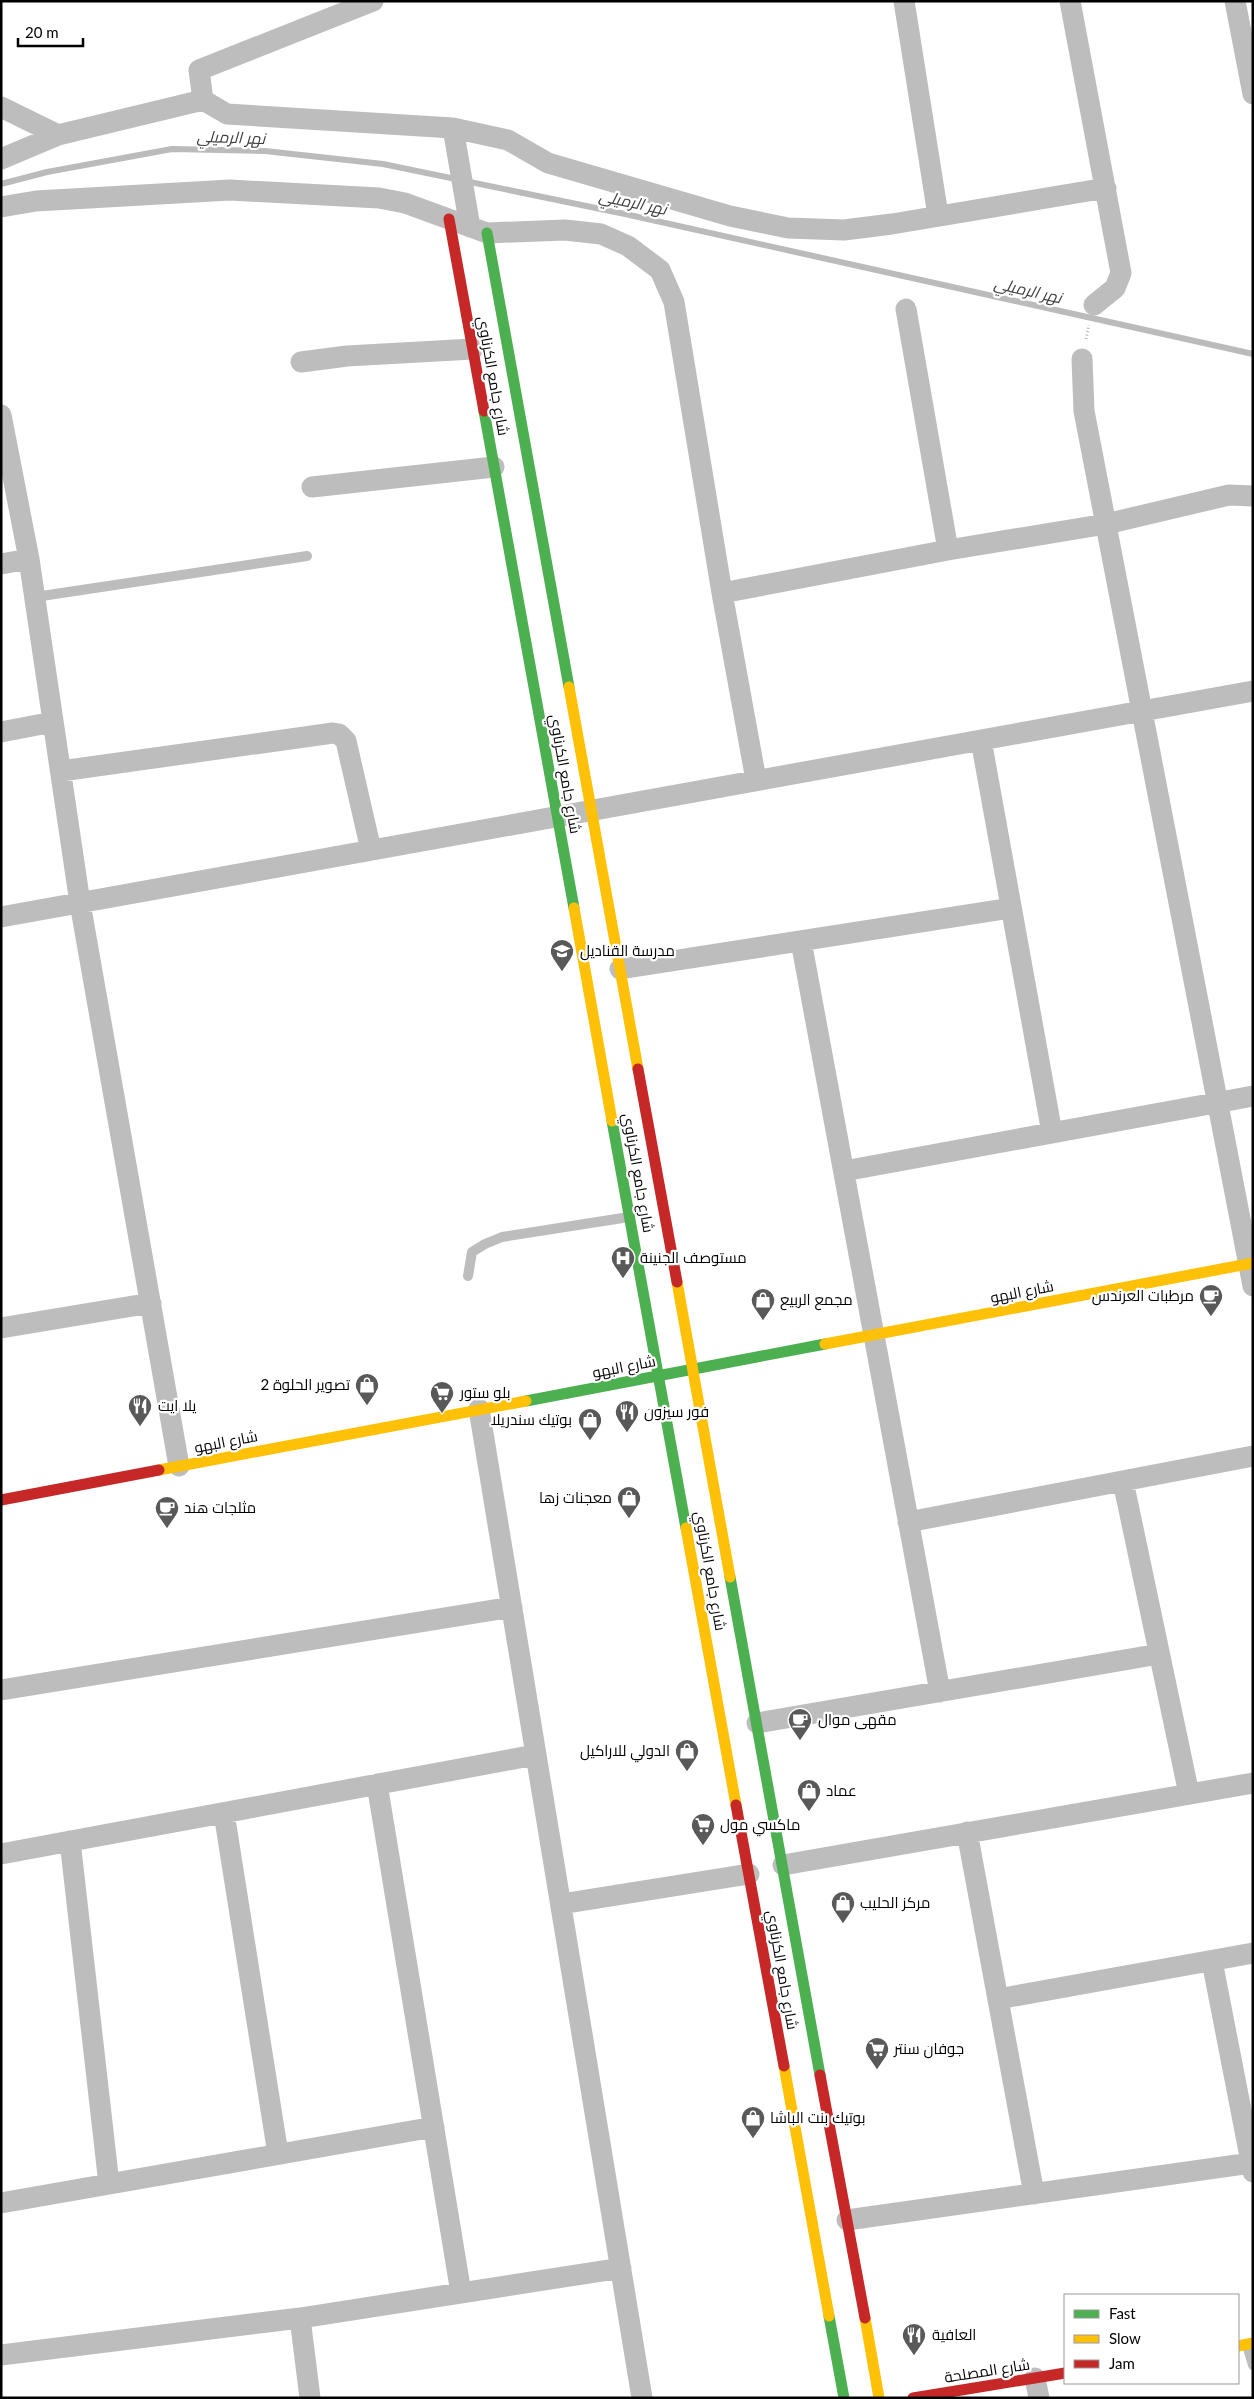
<svg xmlns="http://www.w3.org/2000/svg" width="1254" height="2399" font-family="Lato,Cairo,sans-serif">
  <style>
    .lines { fill: none; stroke-linecap: round; stroke-linejoin: round }
    .stream { stroke: #bbb; stroke-width: 6 }
    .path { stroke: #b8b8b8; stroke-width: 3; stroke-dasharray: 1 2.5; stroke-linecap: butt }
    .lane { stroke: #bdbdbd; stroke-width: 10 }
    .street { stroke: #bdbdbd; stroke-width: 21 }
    .fast { stroke: #4caf50; stroke-width: 11 }
    .slow { stroke: #ffc107; stroke-width: 11 }
    .jam { stroke: #c62828; stroke-width: 11 }
    .labels { text-anchor: middle; stroke-width: 4.5; stroke-linejoin: round; paint-order: stroke }
    .street-label { font-size: 15px; fill: #000; stroke: #fff }
    .poi-label { font-size: 15px; fill: #000; stroke: #fff; text-anchor: start }
    .water-label { font-size: 16px; font-style: italic; fill: #3f3f3f; stroke: #fff }
  </style>
  <rect width="100%" height="100%" fill="#fff"/>
  <g class="lines">
    <path class="stream" d="M 1,184 L 47,172 L 172,149 L 265,151 L 383,164 L 625,214 L 1253,354"/>
    <path class="path" d="M 1086,339 L 1089,325"/>
    <path class="lane" d="M 35,597 L 307,556
      M 468,1276 L 472,1252 L 485,1244 L 502,1237 L 629,1217
      M 1247,2345 L 1253,2365"/>
    <path class="street" d="M 904,1 L 938,215
      M 1070,1 L 1121,273 L 1115,288 L 1094,305
      M 1235,1 L 1253,94
      M 203,100 L 199,70 L 373,1
      M 1,107 L 58,135
      M 453,128 L 470,227
      M 1,159 L 58,135 L 203,100 L 227,114 L 453,128 L 508,140 L 548,163 L 730,216 L 788,228 L 844,230 L 892,224 L 1106,188
      M 1,207 L 36,201 L 230,190 L 379,198 L 405,203 L 487,233 L 565,230 L 601,234 L 628,246 L 660,270 L 674,302 L 722,593 L 756,780
      M 906,309 L 948,550
      M 1082,359 L 1084,411 L 1253,1286
      M 301,362 L 347,356 L 473,349
      M 1,415 L 29,559 L 80,903 L 179,1466
      M 312,487 L 494,467
      M 1,564 L 29,559
      M 722,593 L 948,550 L 1106,524 L 1229,495 L 1253,496
      M 1,732 L 53,722
      M 981,740 L 1052,1133
      M 61,771 L 333,733 L 339,734 L 346,741 L 371,850
      M 1,917 L 1253,691
      M 801,941 L 940,1692
      M 620,969 L 1011,908
      M 844,1171 L 1253,1096
      M 1,1328 L 151,1303
      M 479,1409 L 642,2398
      M 1123,1481 L 1189,1794
      M 908,1522 L 1253,1456
      M 1,1690 L 512,1607
      M 757,1723 L 1159,1654
      M 377,1784 L 461,2293
      M 224,1813 L 278,2154
      M 967,1832 L 1034,2194
      M 70,1841 L 109,2184
      M 1,1854 L 535,1755
      M 783,1865 L 1253,1783
      M 561,1904 L 749,1874
      M 1212,1961 L 1253,2172
      M 998,1999 L 1253,1953
      M 1,2203 L 434,2127
      M 847,2220 L 1251,2163
      M 300,2318 L 310,2398
      M 1,2355 L 300,2318 L 621,2268
      M 1035,2378 L 1039,2398"/>
    <path class="fast" d="M 487,233 L 569,687
      M 484,411 L 574,908
      M 612,1121 L 686,1528
      M 526,1401 L 825,1344
      M 730,1577 L 820,2075
      M 829,2316 L 844,2398"/>
    <path class="slow" d="M 569,687 L 638,1069
      M 574,908 L 612,1121
      M 677,1282 L 730,1577
      M 825,1344 L 1253,1263
      M 159,1470 L 526,1401
      M 686,1528 L 736,1805
      M 784,2066 L 829,2316
      M 865,2318 L 879,2398
      M 1238,2346 L 1253,2343"/>
    <path class="jam" d="M 449,219 L 484,411
      M 638,1069 L 677,1282
      M 1,1500 L 159,1470
      M 736,1805 L 784,2066
      M 820,2075 L 865,2318
      M 913,2398 L 1065,2373"/>
  </g>
  <defs>
    <g id="school-pin" transform="scale(1.25)"><path d="M0 17L-7.5 6A9.5 9.5 0 1 1 7.5 6Z" fill="#595959" stroke="#fff"/><path d="M0-5L7-2L0 1L-7-2ZM-4 1L0 2.5L4 1V4Q0 6-4 4Z" fill="#fff"/></g>
    <g id="hospital-pin" transform="scale(1.25)"><path d="M0 17L-7.5 6A9.5 9.5 0 1 1 7.5 6Z" fill="#595959" stroke="#fff"/><path d="M-5-5h3v3.5h4V-5h3V5h-3V1.5h-4V5h-3Z" fill="#fff"/></g>
    <g id="cafe-pin" transform="scale(1.25)"><path d="M0 17L-7.5 6A9.5 9.5 0 1 1 7.5 6Z" fill="#595959" stroke="#fff"/><path d="M-5.5-4.5H6V0H3Q3 3.5 0 3.5H-2.5Q-5.5 3.5-5.5 0ZM3-3.2v2h1.7v-2ZM-6 4.5H4V6H-6Z" fill="#fff"/></g>
    <g id="shop-pin" transform="scale(1.25)"><path d="M0 17L-7.5 6A9.5 9.5 0 1 1 7.5 6Z" fill="#595959" stroke="#fff"/><path d="M-5-2.5h2.3a2.7 3.5 0 0 1 5.4 0H5L5.5 6h-11ZM-1.5-2.5h3a1.5 2.3 0 0 0-3 0Z" fill="#fff"/></g>
    <g id="supermarket-pin" transform="scale(1.25)"><path d="M0 17L-7.5 6A9.5 9.5 0 1 1 7.5 6Z" fill="#595959" stroke="#fff"/><path d="M-6-5.5h2.5l.6 2H6L4.5 2H-2.5L-4.4-4H-6ZM-1.5 3.2a1.3 1.3 0 1 0 .1 0ZM3 3.2a1.3 1.3 0 1 0 .1 0Z" fill="#fff"/></g>
    <g id="restaurant-pin" transform="scale(1.25)"><path d="M0 17L-7.5 6A9.5 9.5 0 1 1 7.5 6Z" fill="#595959" stroke="#fff"/><path d="M-5-6h1v4h1v-4h1v4h1v-4h1v5L-1.5 .5V6h-2V.5L-5-1ZM5-6V6H3V1.5H1.5Q1.5-4 5-6Z" fill="#fff"/></g>
  </defs>
  <g fill-rule="evenodd">
    <use href="#school-pin" x="562" y="951"/>
    <use href="#hospital-pin" x="623" y="1258"/>
    <use href="#cafe-pin" x="1211" y="1296"/>
    <use href="#shop-pin" x="763" y="1300"/>
    <use href="#shop-pin" x="367" y="1385"/>
    <use href="#supermarket-pin" x="442" y="1393"/>
    <use href="#restaurant-pin" x="140" y="1406"/>
    <use href="#restaurant-pin" x="627" y="1412"/>
    <use href="#shop-pin" x="590" y="1420"/>
    <use href="#shop-pin" x="629" y="1498"/>
    <use href="#cafe-pin" x="167" y="1508"/>
    <use href="#cafe-pin" x="800" y="1720"/>
    <use href="#shop-pin" x="687" y="1751"/>
    <use href="#shop-pin" x="809" y="1791"/>
    <use href="#supermarket-pin" x="703" y="1825"/>
    <use href="#shop-pin" x="843" y="1903"/>
    <use href="#supermarket-pin" x="877" y="2049"/>
    <use href="#shop-pin" x="753" y="2118"/>
    <use href="#restaurant-pin" x="914" y="2335"/>
  </g>
  <g class="labels">
    <g class="street-label">
      <text transform="translate(493 376) rotate(80)" y="5">شارع جامع الكرناوي</text>
      <text transform="translate(565 774) rotate(80)" y="5">شارع جامع الكرناوي</text>
      <text transform="translate(638 1173) rotate(80)" y="5">شارع جامع الكرناوي</text>
      <text transform="translate(1022 1292) rotate(-11)" y="5">شارع البهو</text>
      <text transform="translate(624 1367) rotate(-11)" y="5">شارع البهو</text>
      <text transform="translate(226 1442) rotate(-11)" y="5">شارع البهو</text>
      <text transform="translate(710 1571) rotate(80)" y="5">شارع جامع الكرناوي</text>
      <text transform="translate(782 1970) rotate(80)" y="5">شارع جامع الكرناوي</text>
      <text transform="translate(987 2371) rotate(-9)" y="5">شارع المصلحة</text>
    </g>
    <g class="poi-label">
      <text x="580" y="956">مدرسة القناديل</text>
      <text x="640" y="1263">مستوصف الجنينة</text>
      <text x="1194" y="1301" text-anchor="end">مرطبات العرندس</text>
      <text x="780" y="1305">مجمع الربيع</text>
      <text x="350" y="1390" text-anchor="end">تصوير الحلوة 2</text>
      <text x="460" y="1398">بلو ستور</text>
      <text x="158" y="1411">يلا ايت</text>
      <text x="644" y="1417">فور سيزون</text>
      <text x="572" y="1425" text-anchor="end">بوتيك سندريلا</text>
      <text x="612" y="1503" text-anchor="end">معجنات زها</text>
      <text x="184" y="1513">مثلجات هند</text>
      <text x="818" y="1725">مقهى موال</text>
      <text x="670" y="1756" text-anchor="end">الدولي للاراكيل</text>
      <text x="826" y="1796">عماد</text>
      <text x="720" y="1830">ماكسي مول</text>
      <text x="860" y="1908">مركز الحليب</text>
      <text x="894" y="2054">جوفان سنتر</text>
      <text x="770" y="2123">بوتيك بنت الباشا</text>
      <text x="932" y="2340">العافية</text>
    </g>
    <g class="water-label">
      <text transform="translate(231 137) rotate(2)" y="6">نهر الرميلي</text>
      <text transform="translate(633 202) rotate(12)" y="6">نهر الرميلي</text>
      <text transform="translate(1028 290) rotate(13)" y="6">نهر الرميلي</text>
    </g>
  </g>
  <rect width="1254" height="2399" fill="none" stroke="#000000" stroke-width="5"/>
  <rect x="1064" y="2294" width="175" height="90" fill="#ffffff" stroke="#999999"/>
  <rect x="1074" y="2310" width="25" height="8" fill="#4caf50" stroke="#999999"/>
  <text x="1109" y="2319" font-size="15" fill="#000000">Fast</text>
  <rect x="1074" y="2335" width="25" height="8" fill="#ffc107" stroke="#999999"/>
  <text x="1109" y="2344" font-size="15" fill="#000000">Slow</text>
  <rect x="1074" y="2360" width="25" height="8" fill="#c62828" stroke="#999999"/>
  <text x="1109" y="2369" font-size="15" fill="#000000">Jam</text>
  <path d="M18 38v8h65v-8" fill="none" stroke="#000000" stroke-width="2.5"/>
  <text x="25" y="38" font-size="15" fill="#000000" stroke="#ffffff" stroke-width="4" paint-order="stroke">20 m</text>
</svg>
